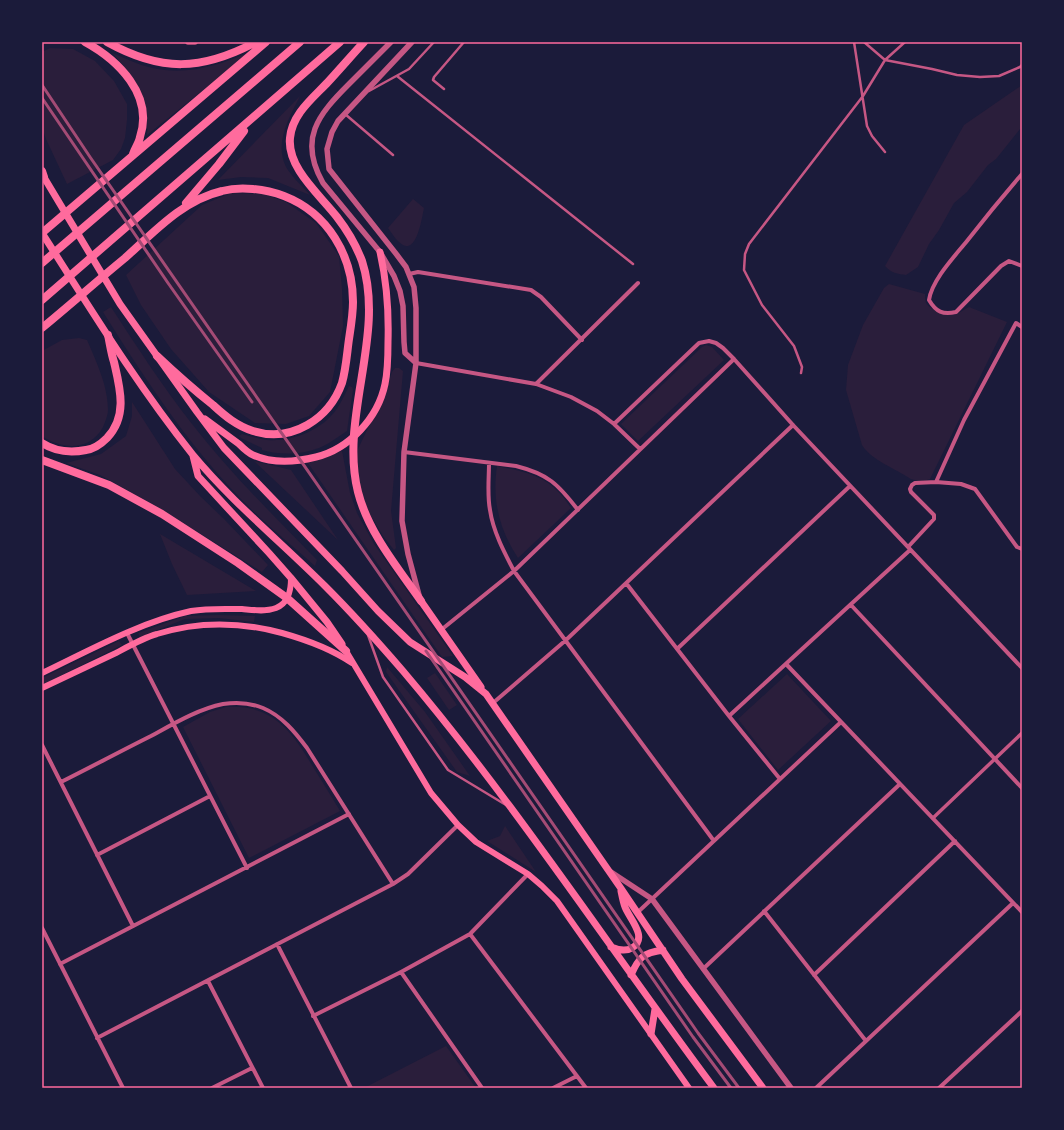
<svg xmlns="http://www.w3.org/2000/svg" width="1064" height="1130" font-family="Literata,serif">
  <style>
    .green { fill: #2a1e3b }
    .lines { fill: none; stroke-linecap: round; stroke-linejoin: round }
    .service { stroke: #c65784; stroke-width: 2.5 }
    .pedestrian { stroke: #c65784; stroke-width: 3.5 }
    .minor { stroke: #c65784; stroke-width: 4 }
    .tertiary { stroke: #c65784; stroke-width: 5.5 }
    .secondary { stroke: #ff6b9d; stroke-width: 6 }
    .primary { stroke: #ff6b9d; stroke-width: 7 }
    .motorway { stroke: #ff6b9d; stroke-width: 8 }
    .rail { stroke: #a44b75; stroke-width: 3 }
    .neatline { fill: none; stroke: #ff6b9d; stroke-width: 1.5 }
  </style>
  <rect width="100%" height="100%" fill="#1b1b3a"/>
  <path class="green" d="M 50,48 L 73,49 L 95,61 L 114,81 L 127,104 L 127,120 L 125,138 L 121,149 L 113,160 L 67,184 L 46,139 L 42,128 L 42,52 Z
    M 251,52 L 147,135 C 149,99 137,79 112,53 C 127,59 143,67 158,69 C 190,75 221,64 251,52 Z
    M 1022,85 L 1022,128 L 1020,129 L 996,159 L 988,165 L 967,192 L 954,203 L 939,230 L 929,244 L 918,267 L 906,275 C 898,274 891,273 885,266 L 964,125 Z
    M 300,96 C 289,118 274,143 286,167 C 292,177 302,186 310,195 L 268,178 L 241,177 L 218,180 Z
    M 231,193 L 263,194 L 286,202 L 316,223 L 339,256 L 342,289 L 343,326 L 330,392 L 309,416 L 286,424 L 255,423 L 209,392 L 171,349 L 141,305 L 126,275 L 202,205 Z
    M 413,199 L 424,208 C 422,217 417,253 403,245 C 396,241 392,233 388,228 Z
    M 889,284 L 925,294 C 925,297 925,300 926,303 C 932,312 946,314 955,315 L 969,307 L 1007,322 L 930,479 C 924,482 917,481 911,479 C 896,469 871,460 862,445 L 846,390 L 848,365 L 863,325 L 884,288 Z
    M 111,307 C 137,347 163,387 192,424 C 230,473 274,516 317,560 L 315,566 C 294,547 271,529 251,509 C 192,451 147,382 103,312 Z
    M 79,338 L 87,340 C 96,361 108,386 108,410 C 108,415 105,422 103,427 C 90,451 63,450 42,436 L 42,351 L 62,340 Z
    M 706,345 L 712,347 L 724,360 L 638,441 L 621,424 L 702,347 Z
    M 395,368 L 399,368 L 403,371 L 391,511 L 396,548 L 394,550 L 383,536 L 371,516 L 361,495 L 358,473 L 357,451 L 370,424 L 380,408 L 392,372 Z
    M 349,386 L 352,387 L 353,390 L 347,431 C 341,435 335,439 329,443 C 309,455 283,456 262,450 L 262,448 L 241,438 L 239,436 L 242,434 C 250,436 258,439 267,440 C 291,442 321,431 336,410 C 341,403 345,394 349,386 Z
    M 132,402 L 175,469 L 200,496 L 224,519 L 268,565 L 262,572 L 156,506 L 100,475 L 66,463 L 101,454 L 126,436 L 132,416 Z
    M 342,451 L 350,493 L 357,513 L 374,544 L 453,656 L 442,657 L 308,463 Z
    M 254,461 L 291,470 L 338,540 Z
    M 497,466 C 531,473 551,477 571,508 L 518,558 C 499,529 492,500 497,466 Z
    M 160,534 L 256,591 L 187,595 L 172,564 Z
    M 218,615 L 255,616 L 254,622 L 219,618 L 185,619 L 140,637 L 138,633 L 185,616 Z
    M 119,641 L 122,645 L 42,685 L 42,678 Z
    M 387,667 L 425,712 L 470,776 L 457,772 L 386,672 Z
    M 435,673 L 457,705 L 449,710 L 427,678 Z
    M 787,674 L 831,721 L 778,770 L 738,719 Z
    M 226,707 C 272,704 292,731 313,767 C 322,781 331,796 340,811 L 249,858 L 183,727 L 210,712 Z
    M 505,826 L 536,872 L 487,841 L 500,836 Z
    M 446,1046 L 476,1088 L 364,1088 Z"/>
  <g class="lines">
    <path class="service" d="M 854,42 L 867,126 L 872,136 L 885,152
      M 864,42 L 885,60 L 932,69 L 957,75 L 980,77 L 999,76 L 1020,67 L 1022,65
      M 397,76 L 633,264
      M 444,89 L 433,80 L 434,77 L 464,42
      M 369,91 L 409,69 L 434,42
      M 345,114 L 393,155
      M 801,373 L 802,367 L 794,346 L 762,305 L 744,270 L 745,254 L 749,244 L 863,96 L 885,60 L 905,42
      M 368,635 L 383,677 L 448,770 L 506,805"/>
    <path class="pedestrian" d="M 933,818 L 1022,733"/>
    <path class="minor" d="M 1022,174 C 1003,196 985,218 967,241 C 954,257 932,280 929,300 C 936,312 943,315 956,312 L 1001,266 L 1009,261 L 1022,266
      M 409,274 L 418,272 L 531,290 L 541,297 L 582,340
      M 416,363 L 536,384 L 571,397 L 597,411 L 614,424 L 640,449
      M 536,384 L 638,283
      M 614,424 L 699,343 L 709,341 L 716,343 L 723,348 L 734,359 L 793,425 L 1022,668
      M 404,452 L 516,466 C 548,474 558,484 578,510
      M 489,463 C 489,478 487,495 490,510 C 493,531 504,552 514,571 L 714,841
      M 936,482 L 964,420 L 1016,323 L 1022,327
      M 908,547 L 934,519 L 934,515 L 911,492 L 910,489 L 912,485 L 915,483 L 936,482 L 961,484 L 975,489 L 1017,547 L 1022,549
      M 626,583 L 729,716 L 780,779
      M 851,605 L 1022,788
      M 441,630 L 514,571 L 734,359
      M 127,633 L 247,868
      M 677,649 L 850,486
      M 786,664 L 1022,912
      M 493,703 L 566,640 L 793,425
      M 729,716 L 910,550
      M 42,745 L 133,926
      M 61,782 C 91,767 121,751 151,736 C 173,724 198,709 223,704 C 236,702 251,703 263,708 C 282,716 295,732 307,748 L 393,884
      M 97,855 L 210,796
      M 764,911 L 866,1041
      M 638,912 L 841,722
      M 42,928 L 123,1088
      M 470,934 L 586,1088
      M 277,944 L 351,1088
      M 60,964 L 349,814
      M 703,969 L 900,784
      M 401,972 L 482,1088
      M 814,975 L 955,841
      M 208,981 L 263,1088
      M 313,1016 L 401,972 L 470,934 L 528,874
      M 97,1038 L 393,884 L 408,874 L 458,825
      M 212,1088 L 252,1068
      M 553,1088 L 577,1076
      M 816,1088 L 1013,903
      M 939,1088 L 1022,1011"/>
    <path class="tertiary" d="M 188,42 L 195,42
      M 391,42 C 377,56 363,70 349,84 C 318,115 298,139 323,183 L 380,252 L 394,276 L 400,291 L 403,306 L 404,342 L 405,353 L 416,363
      M 412,42 L 338,121 L 332,132 L 327,149 L 329,169 L 397,255 L 406,267 L 414,287 L 416,308 L 416,363 L 404,452 L 402,521 L 408,554 L 419,595
      M 611,872 L 652,899 L 791,1088"/>
    <path class="secondary" d="M 346,651 L 431,793 L 458,825 L 476,842 L 528,874 L 542,886 L 557,901 L 689,1088
      M 42,673 C 88,651 140,622 191,611 C 208,608 225,609 242,609 C 253,610 265,612 276,608 C 289,603 291,590 291,578
      M 42,688 C 67,676 91,665 116,653 C 129,646 143,638 157,634 C 198,621 241,622 282,633 C 307,640 330,648 352,663"/>
    <path class="primary" d="M 42,174 L 120,304 L 197,412 L 224,448 L 342,571 L 378,611 L 410,642 L 465,677 L 486,694 L 620,887 L 682,979 L 763,1088
      M 42,233 C 90,308 137,385 193,455 C 233,503 281,542 325,586 C 352,613 378,642 403,671 C 515,803 610,949 714,1088
      M 205,419 C 216,427 228,436 239,444 C 243,448 248,453 253,455 C 273,464 296,462 316,457 C 349,449 378,418 385,384 C 388,370 388,355 388,342 C 389,309 387,283 380,252
      M 193,456 L 198,476 L 269,553 L 291,578 L 327,622 L 342,644
      M 421,601 L 481,687
      M 611,947 C 618,950 625,952 632,948 C 649,938 629,918 625,907 C 623,902 622,896 621,891
      M 631,975 C 639,957 643,953 663,950
      M 651,1034 L 655,1009"/>
    <path class="motorway" d="M 85,42 C 118,60 154,95 140,137 C 139,143 135,148 133,154
      M 107,42 C 161,72 201,71 256,42
      M 364,42 C 352,55 340,69 328,82 C 313,98 292,114 290,138 C 287,168 320,195 337,217 C 347,230 356,245 362,261 C 386,335 339,417 358,492 C 368,532 398,568 421,601
      M 42,171 L 44,177
      M 186,203 L 219,164 L 244,131
      M 42,233 L 266,42
      M 42,263 L 300,42
      M 42,300 L 340,42
      M 42,328 C 70,305 97,281 125,258 C 154,232 183,200 222,191 C 241,186 265,189 284,196 C 328,213 353,256 353,302 C 353,314 351,326 349,339 C 347,353 346,369 342,383 C 329,419 292,443 253,431 C 237,426 225,416 213,405 C 193,389 175,373 157,356
      M 42,443 C 56,452 71,453 86,450 C 94,449 102,443 107,438 C 128,416 120,388 114,362 C 111,353 110,344 108,335
      M 42,460 L 109,485 L 162,514 L 238,563 L 287,598 L 346,651"/>
    <path class="rail" d="M 42,85 L 90,157 L 698,1033 L 739,1088
      M 42,98 L 168,283 L 252,402
      M 426,651 L 693,1037 L 731,1088"/>
  </g>
  <rect width="1064" height="1130" fill="none" stroke="#1b1b3a" stroke-width="86"/>
  <rect x="43" y="43" width="978" height="1044" class="neatline"/>
</svg>
